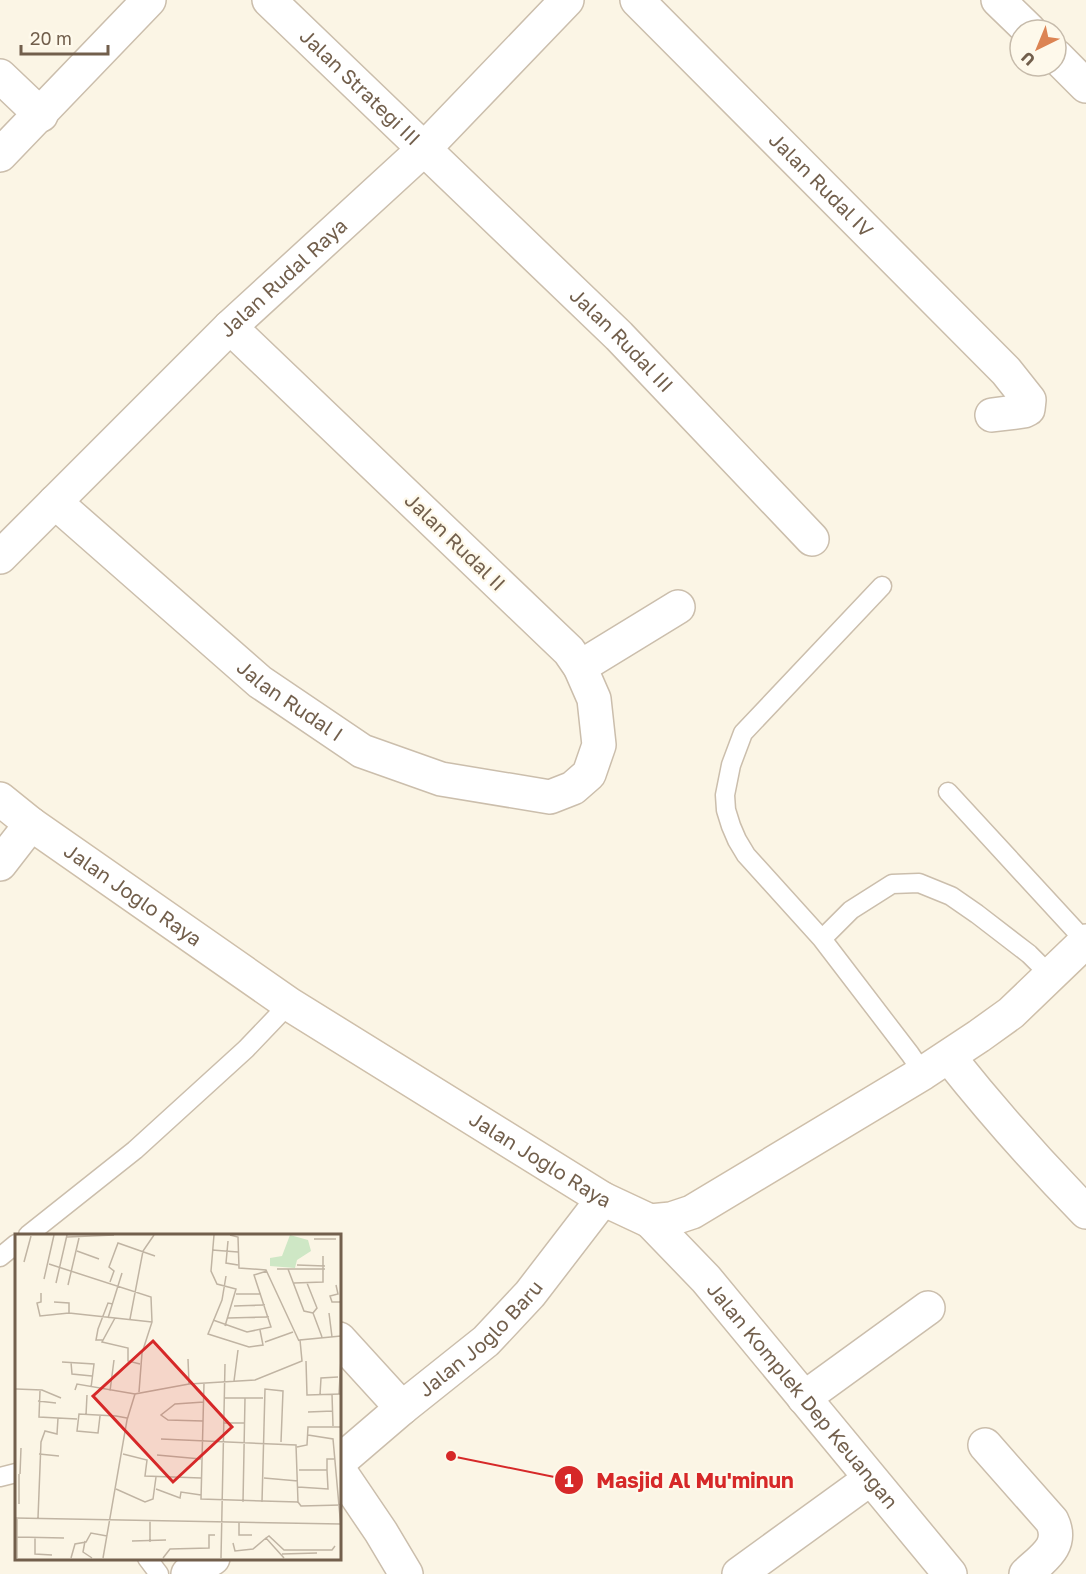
<svg xmlns="http://www.w3.org/2000/svg" width="1086" height="1574" font-family="'Golos Text',sans-serif">
  <style>
    .lines { fill: none; stroke-linecap: round; stroke-linejoin: round }
    .service-casing { stroke: #cbbeac; stroke-width: 21 }
    .minor-casing { stroke: #cbbeac; stroke-width: 36 }
    .tertiary-casing { stroke: #cbbeac; stroke-width: 36 }
    .secondary-casing { stroke: #cebfaa; stroke-width: 36 }
    .service { stroke: #fff; stroke-width: 18 }
    .minor { stroke: #fff; stroke-width: 33 }
    .tertiary { stroke: #fff; stroke-width: 33 }
    .secondary { stroke: #fff; stroke-width: 33 }
    .labels { text-anchor: middle; stroke-width: 4.5; stroke-linejoin: round; paint-order: stroke }
    .street-label { font-size: 20px; fill: #725f4c; stroke: #fef9eb }
    .inset-road { fill: none; stroke: #c0b4a3; stroke-width: 1.5 }
    .view { fill: #d62828; fill-opacity: 0.15; stroke: #d62828; stroke-width: 3 }
    .inset-edge { fill: none; stroke: #725f4c; stroke-width: 3 }
    .leader { fill: none; stroke: #d62828; stroke-width: 2 }
    .callout-dot { fill: #d62828; stroke: #fef9eb; stroke-width: 2 }
    .mark-label { font-size: 18px; text-anchor: middle; font-weight: bold; fill: #fff }
    .callout-label { font-size: 21px; text-anchor: middle; font-weight: bold; fill: #d62828; stroke: #fef9eb; stroke-width: 4.5; stroke-linejoin: round; paint-order: stroke }
  </style>
  <rect width="100%" height="100%" fill="#fbf5e5"/>
  <g class="lines">
    <g class="service-casing">
      <path id="service" d="M 882,586 L 743,733 L 731,765 L 725,795 L 726,810 L 731,826 L 737,840 L 746,855 L 822,939 L 910,1054 L 923,1073
        M 948,792 L 1085,941
        M 822,939 L 851,910 L 892,884 L 919,883 L 951,896 L 977,914 L 1029,954 L 1051,976
        M 28,1235 L 135,1150 L 246,1049 L 289,1004
        M 0,1257 L 16,1244
        M 0,1477 L 16,1473
        M 147,1558 L 159,1574"/>
    </g>
    <g class="minor-casing">
      <g id="minor">
        <path id="s1" d="M 269,0 L 619,336 L 812,539"/>
        <path id="s2" d="M 637,0 L 1006,371 L 1029,400 L 1028,409 L 1024,411 L 992,415"/>
        <path d="M 998,0 L 1029,30"/>
        <path d="M 1056,56 L 1086,86"/>
        <path d="M 0,76 L 41,115"/>
        <path id="s3" d="M 55,502 L 260,682 L 362,751 L 441,779 L 550,797 L 573,788 L 589,774 L 599,745 L 594,699 L 580,667 L 569,651 L 230,327"/>
        <path id="s4" d="M 0,557 L 230,327 L 424,149 L 567,0"/>
        <path d="M 580,667 L 678,607"/>
        <path d="M 0,864 L 31,824"/>
        <path d="M 949,1057 C 992,1111 1037,1162 1086,1212"/>
        <path id="s5" d="M 650,1221 L 706,1279 L 950,1574"/>
        <path d="M 339,1339 L 402,1408"/>
        <path d="M 804,1398 L 928,1308"/>
        <path d="M 985,1445 L 1052,1521 C 1064,1546 1043,1558 1026,1574"/>
        <path d="M 339,1470 L 381,1532 L 406,1574"/>
        <path d="M 739,1574 L 870,1479"/>
      </g>
    </g>
    <g class="tertiary-casing">
      <g id="tertiary">
        <path d="M 0,155 L 149,0"/>
        <path id="s6" d="M 339,1462 L 402,1408 L 486,1341 L 530,1294 L 603,1199"/>
        <path d="M 188,1574 L 213,1558"/>
      </g>
    </g>
    <g class="secondary-casing">
      <g id="secondary">
        <path id="s7" d="M 0,799 L 31,824 L 289,1004 L 603,1199 L 650,1221 L 671,1219 L 692,1212 L 923,1073 L 979,1036 L 1011,1013 L 1086,941"/>
      </g>
    </g>
    <use href="#service" class="service"/>
    <use href="#minor" class="minor"/>
    <use href="#tertiary" class="tertiary"/>
    <use href="#secondary" class="secondary"/>
  </g>
  <g class="labels">
    <g class="street-label">
      <text dy="7" stroke="none"><textPath href="#s1" startOffset="126">Jalan Strategi III</textPath></text>
      <text dy="7" stroke="none"><textPath href="#s2" startOffset="261">Jalan Rudal IV</textPath></text>
      <text dy="7" stroke="none"><textPath href="#s4" startOffset="398">Jalan Rudal Raya</textPath></text>
      <text dy="7" stroke="none"><textPath href="#s1" startOffset="490">Jalan Rudal III</textPath></text>
      <text transform="translate(455 542) rotate(44)" y="7">Jalan Rudal II</text>
      <text dy="7" stroke="none"><textPath href="#s3" startOffset="308">Jalan Rudal I</textPath></text>
      <text dy="7" stroke="none"><textPath href="#s7" startOffset="164">Jalan Joglo Raya</textPath></text>
      <text dy="7" stroke="none"><textPath href="#s7" startOffset="650">Jalan Joglo Raya</textPath></text>
      <text dy="7" stroke="none"><textPath href="#s6" startOffset="188">Jalan Joglo Baru</textPath></text>
      <text dy="7" stroke="none"><textPath href="#s5" startOffset="232">Jalan Komplek Dep Keuangan</textPath></text>
    </g>
  </g>
  <g transform="translate(15 1234)">
    <rect width="326" height="326" fill="#fbf5e5"/>
    <path d="M 275,1 L 293,6 L 296,17 L 282,26 L 280,34 L 255,32 L 255,24 L 267,22 Z" fill="#cee7c5"/>
    <path class="inset-road" d="M 199,1 L 196,37 L 202,50 L 221,55 L 210,92M 215,1 L 223,3 L 224,34 L 251,36 L 284,107M 52,3 L 99,1M 299,5 L 321,5M 213,7 L 211,29 L 223,31M 197,16 L 223,18M 62,17 L 84,25M 9,28 L 16,2M 34,30 L 136,63 L 137,88 L 127,119 L 124,158M 282,31 L 310,32M 262,35 L 310,35M 273,35 L 289,77 L 298,79M 211,42 L 207,66 L 193,100 L 234,113 L 248,111 L 245,96M 29,45 L 39,1M 95,48 L 99,37 L 94,33 L 103,9 L 140,22M 41,49 L 52,1M 279,49 L 308,48 L 308,22M 292,49 L 302,74 L 298,79 L 307,103M 53,51 L 64,4M 321,51 L 323,60 L 315,62 L 317,68 L 326,68M 26,59 L 26,68 L 22,69 L 25,82 L 54,79 L 137,88M 221,60 L 246,60M 39,68 L 54,69 L 54,79M 219,72 L 250,71M 314,79 L 317,103M 93,84 L 107,39M 100,84 L 87,108 L 113,114 L 113,127 L 125,130M 213,84 L 254,83M 115,85 L 128,17 L 139,1M 198,86 L 232,98 L 256,93 L 239,41 L 252,37M 88,106 L 81,106 L 83,95 L 93,69 L 98,70M 250,108 L 278,98M 173,125 L 174,150M 291,127 L 292,161 L 326,160M 47,128 L 79,130 L 76,154M 56,128 L 57,140 L 77,142M 219,147 L 223,116M 189,149 L 186,265 L 283,268M 1,155 L 27,156 L 46,164M 60,156 L 62,150 L 120,160M 25,157 L 24,183 L 62,185M 95,157 L 99,126M 317,160 L 318,192M 324,160 L 326,125M 305,161 L 306,144 L 323,143M 210,164 L 248,164M 23,167 L 41,169M 293,178 L 318,177M 71,181 L 72,161M 85,182 L 83,199 L 62,197 L 64,180 L 101,182 L 112,184M 188,187 L 153,186 L 146,181 L 160,170 L 189,168M 209,189 L 229,189M 293,201 L 318,205 L 326,294M 146,205 L 281,211 L 283,268M 282,213 L 292,211 L 293,193 L 326,193M 24,220 L 44,222M 108,220 L 132,226 L 130,242 L 186,244M 142,221 L 186,225M 284,236 L 312,236 L 312,225 L 319,225M 5,240 L 6,214M 249,244 L 283,247M 283,253 L 313,255 L 312,236M 101,255 L 130,268 L 138,265 L 141,243M 141,255 L 165,264 L 166,258 L 186,261M 228,268 L 230,164M 247,268 L 250,155 L 268,157 L 266,208M 283,268 L 286,272 L 326,271M 4,270 L 4,240M 0,284 L 326,290M 23,284 L 26,208 L 30,197 L 42,200 L 43,184M 224,288 L 224,301 L 237,301M 2,303 L 49,304M 20,303 L 20,320 L 37,321M 251,304 L 254,302 L 269,316 L 317,316 L 320,312M 70,307 L 68,318 L 77,324M 117,307 L 151,306M 135,308 L 135,286M 218,309 L 220,317 L 238,315 L 251,304 L 269,324M 267,320 L 302,319M 2,324 L 2,284M 56,324 L 60,310 L 71,308 L 76,299 L 92,302M 88,324 L 112,186 L 120,160 L 174,150 L 240,146 L 287,127 L 285,106 L 326,102M 148,324 L 155,315 L 194,314 L 194,301 L 200,301M 206,324 L 210,130"/>
    <path class="view" d="M 138,107 L 217,193 L 158,248 L 78,162 Z"/>
    <rect width="326" height="326" class="inset-edge"/>
  </g>
  <path class="leader" d="M451 1456L569 1480"/>
  <g class="callout-dot">
    <circle cx="451" cy="1456" r="6"/>
    <circle cx="569" cy="1480" r="15"/>
  </g>
  <g class="mark-label">
    <text x="569" y="1487">1</text>
  </g>
  <g class="callout-label">
    <text x="695" y="1488">Masjid Al Mu'minun</text>
  </g>
  <g transform="translate(1038 48) rotate(223)"><circle r="28" fill="#fef9eb" stroke="#c6bbab" stroke-width="1.5"/>
  <path d="M0-4.5L10 22L0 15L-10 22Z" fill="#dc8453"/>
  <text y="-9" font-size="16" font-weight="bold" text-anchor="middle" fill="#725f4c">U</text>
  </g>
  <path d="M21 45v9h87v-9" fill="none" stroke="#725f4c" stroke-width="3"/>
  <text x="30" y="45" font-size="18" fill="#725f4c" stroke="#fef9eb" stroke-width="4.5" paint-order="stroke">20 m</text>
</svg>
